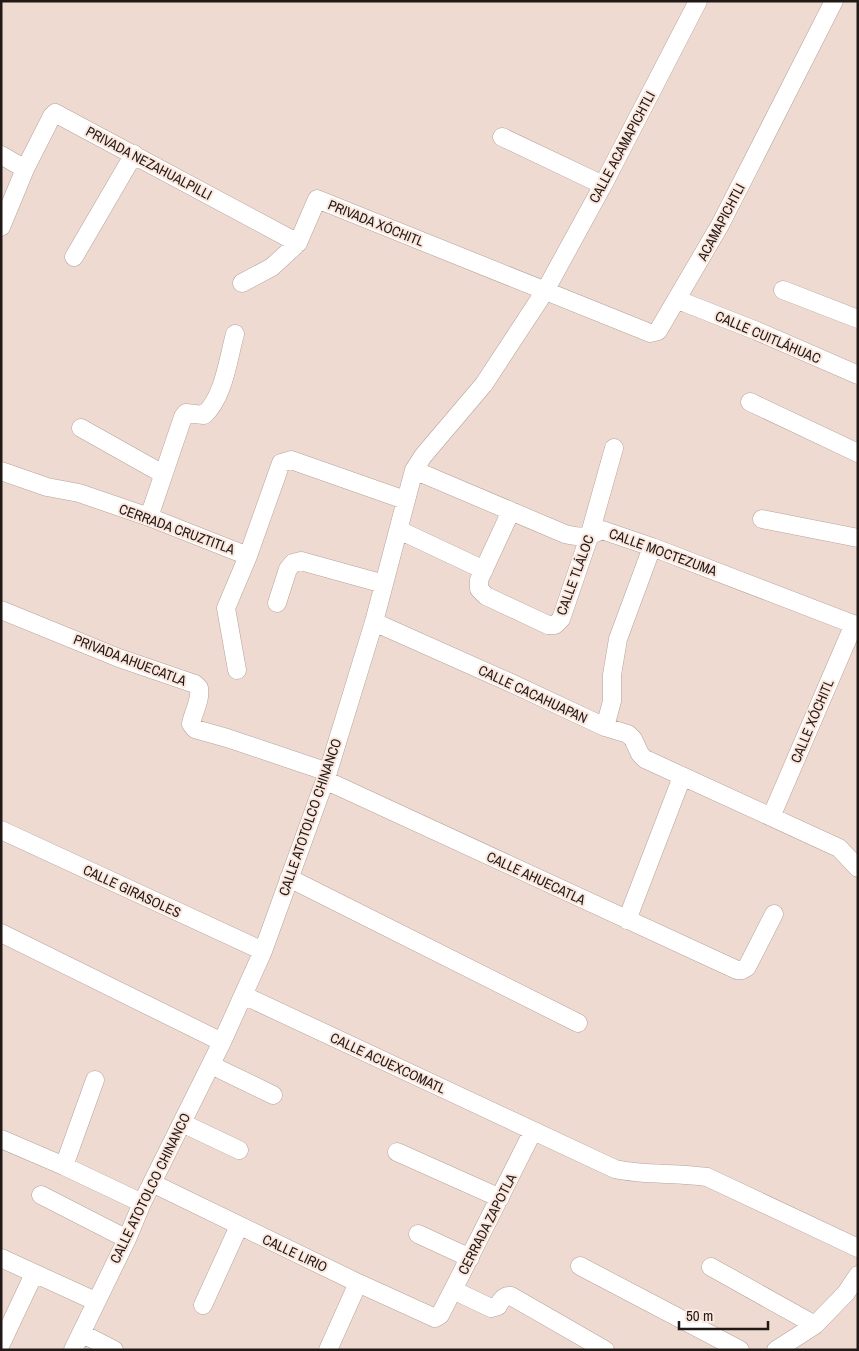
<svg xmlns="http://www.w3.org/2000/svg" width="859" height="1351" font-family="'Archivo Narrow',sans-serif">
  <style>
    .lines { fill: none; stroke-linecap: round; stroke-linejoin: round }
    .minor-casing { stroke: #b6a39a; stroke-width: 19 }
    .minor { stroke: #fff; stroke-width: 18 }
    .labels { text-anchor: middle; stroke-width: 4; stroke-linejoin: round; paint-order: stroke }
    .street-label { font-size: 14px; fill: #201916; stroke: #fbe7de }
  </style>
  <rect width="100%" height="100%" fill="#eedad1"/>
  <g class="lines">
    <g class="minor-casing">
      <path id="minor" d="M 502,137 L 603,185
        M 1,155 L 25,169
        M 1,227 L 25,169 L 52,116 L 55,113 L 298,243
        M 74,257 L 134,154
        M 242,283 L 272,267 L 298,243 L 317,199 L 650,333 L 658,331 L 720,225 L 834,1
        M 783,290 L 858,319
        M 678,300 L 757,331 L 858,375
        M 750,402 L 858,453
        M 81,428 L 163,474
        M 414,470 L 565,534 C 582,538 586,538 602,530 L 652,547 L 858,626
        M 1,471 L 47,487 L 79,493 L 149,517 L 248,556
        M 511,511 L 479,580 L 479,589 L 486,596 L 548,625 L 555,625 L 561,619 L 589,537 L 614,448
        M 149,517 L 183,417 L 186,413 L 204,415 C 224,397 228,359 235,334
        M 762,519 L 858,538
        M 399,530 L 484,570
        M 277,603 L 288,569 L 293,563 L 301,561 L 384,584
        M 1,610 L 119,658 L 195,684 L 199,688 C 201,701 193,712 191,724 L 195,729 L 227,738 L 328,772
        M 374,622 L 511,683 L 605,727 L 628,734 L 633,739 L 640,754 L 645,759 L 839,848 L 858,868
        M 237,670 L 226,608 L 248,556 L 281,463 L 291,460 L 405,500
        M 605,727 L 612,701 L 612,675 L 618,639 L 652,547
        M 325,780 L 737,970 L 742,970 L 747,967 L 774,914
        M 771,817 L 854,624
        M 1,830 L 263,951
        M 289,878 L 578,1023
        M 627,920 L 682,777
        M 1,933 L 222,1042
        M 243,995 L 615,1169 C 645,1176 676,1172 707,1177 L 858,1248
        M 211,1065 L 273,1095
        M 182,1123 L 239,1150
        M 1,1139 L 64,1166 L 142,1203
        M 397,1152 L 500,1198
        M 64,1166 L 95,1080
        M 152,1183 L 358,1283 L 435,1318 L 440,1315 L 453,1290 L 533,1131
        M 41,1195 L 127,1239
        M 418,1234 L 470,1258
        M 1,1258 L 95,1301
        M 580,1266 L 740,1350
        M 711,1267 L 815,1325
        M 453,1290 L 491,1308 L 498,1306 C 501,1301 503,1295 511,1296 L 605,1350
        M 203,1305 L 239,1226
        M 81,1333 L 114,1350
        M 1,1344 L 34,1274
        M 73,1350 L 127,1239 L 142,1203 L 222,1042 L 263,951 L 328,772 L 374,622 L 414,470 L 423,456 L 484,384 L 545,291 L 603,185 L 698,1
        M 328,1350 L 358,1283
        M 776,1350 L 815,1325 L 846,1293 L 858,1275"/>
    </g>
    <use href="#minor" class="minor"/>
  </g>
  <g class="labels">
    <g class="street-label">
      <text transform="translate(622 147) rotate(-62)" y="5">CALLE ACAMAPICHTLI</text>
      <text transform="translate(149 163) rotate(28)" y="5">PRIVADA NEZAHUALPILLI</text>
      <text transform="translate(721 222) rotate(-62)" y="5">ACAMAPICHTLI</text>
      <text transform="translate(376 223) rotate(22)" y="5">PRIVADA XÓCHITL</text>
      <text transform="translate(768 337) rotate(23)" y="5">CALLE CUITLÁHUAC</text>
      <text transform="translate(177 529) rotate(20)" y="5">CERRADA CRUZTITLA</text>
      <text transform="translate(663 552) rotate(20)" y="5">CALLE MOCTEZUMA</text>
      <text transform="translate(575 575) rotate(-70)" y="5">CALLE TLÁLOC</text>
      <text transform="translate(130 660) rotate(21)" y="5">PRIVADA AHUECATLA</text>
      <text transform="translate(533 694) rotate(25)" y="5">CALLE CACAHUAPAN</text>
      <text transform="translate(812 721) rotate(-67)" y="5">CALLE XÓCHITL</text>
      <text transform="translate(310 817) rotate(-71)" y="5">CALLE ATOTOLCO CHINANCO</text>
      <text transform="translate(536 878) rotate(25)" y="5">CALLE AHUECATLA</text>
      <text transform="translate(132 891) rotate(25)" y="5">CALLE GIRASOLES</text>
      <text transform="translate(388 1063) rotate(25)" y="5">CALLE ACUEXCOMATL</text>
      <text transform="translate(150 1188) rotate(-64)" y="5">CALLE ATOTOLCO CHINANCO</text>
      <text transform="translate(487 1224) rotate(-63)" y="5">CERRADA ZAPOTLA</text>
      <text transform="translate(295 1253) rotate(25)" y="5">CALLE LIRIO</text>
    </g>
  </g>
  <rect width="859" height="1351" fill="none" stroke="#201916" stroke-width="5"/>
  <path d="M679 1321v8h89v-8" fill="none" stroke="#201916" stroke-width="2.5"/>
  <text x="686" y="1321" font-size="15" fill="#201916" stroke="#fbe7de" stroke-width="4" paint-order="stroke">50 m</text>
</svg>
